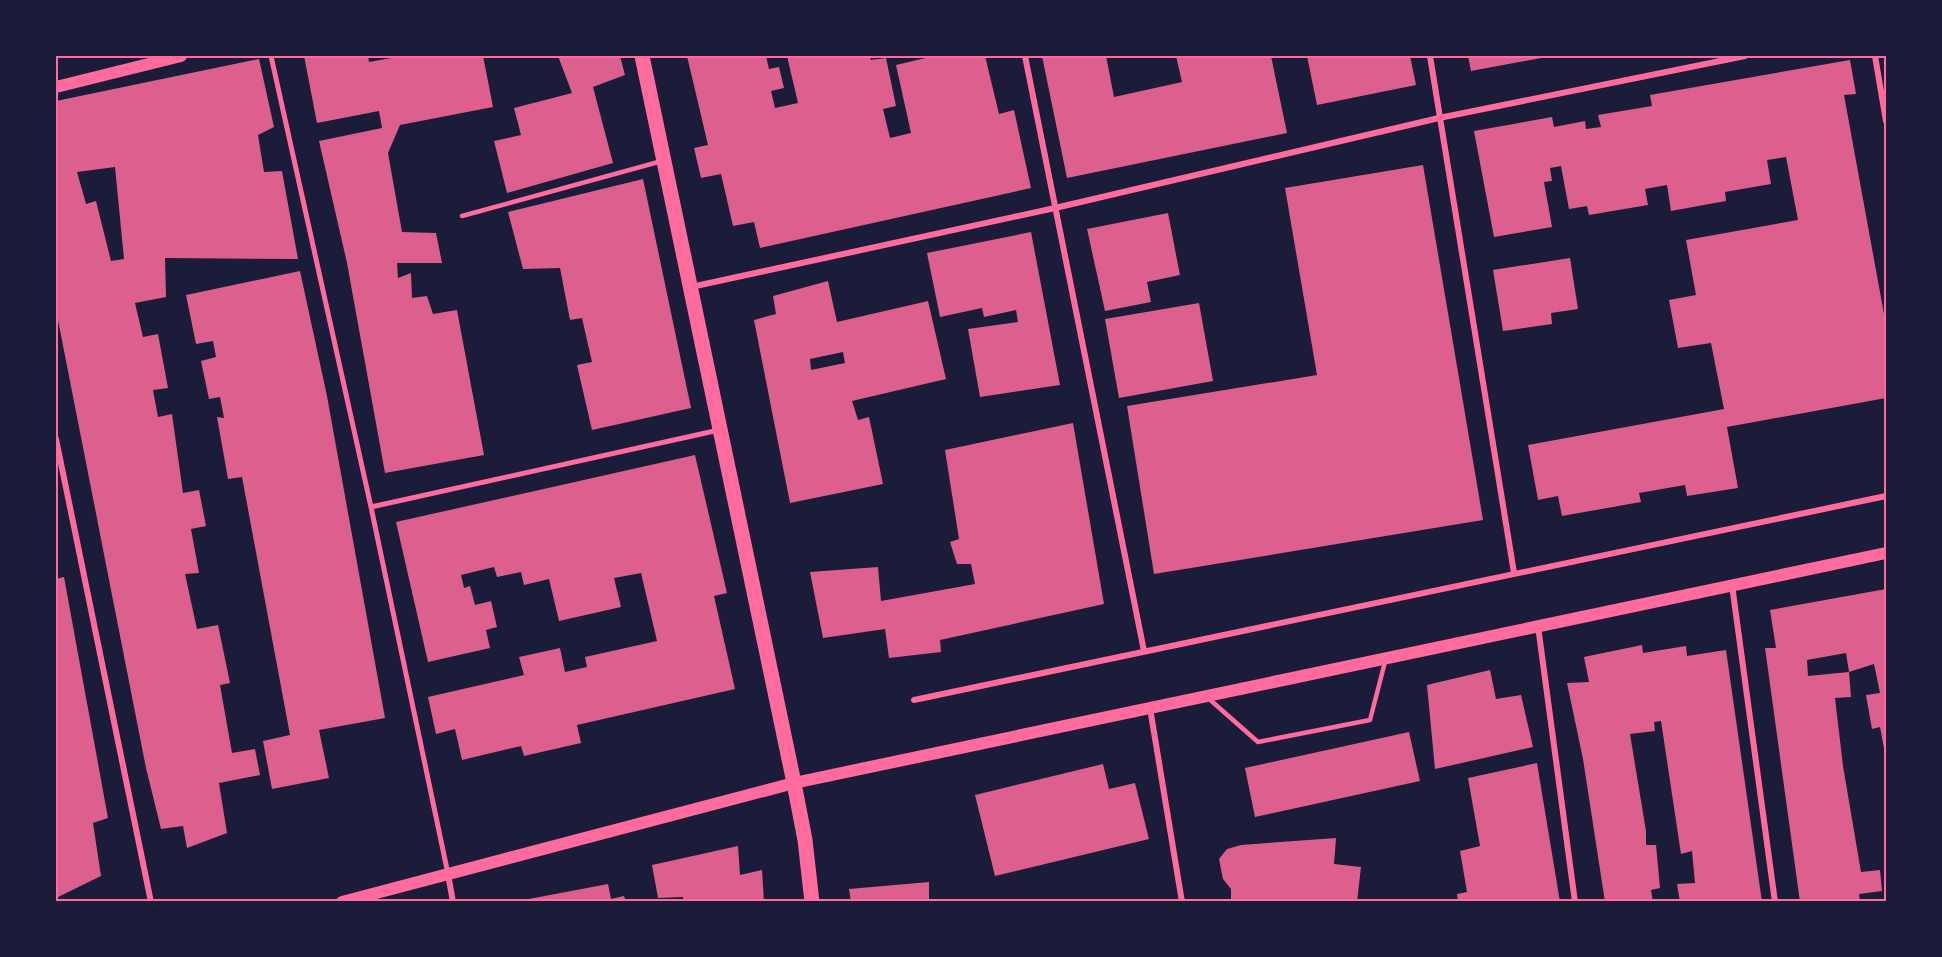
<svg xmlns="http://www.w3.org/2000/svg" width="1942" height="957" font-family="Helvetica,sans-serif">
  <style>
    .building { fill: #dd5f8e; fill-rule: evenodd }
    .lines { fill: none; stroke-linecap: round; stroke-linejoin: round }
    .service { stroke: #ff6b9d; stroke-width: 4.5 }
    .pedestrian { stroke: #ff6b9d; stroke-width: 5 }
    .minor { stroke: #ff6b9d; stroke-width: 6 }
    .secondary { stroke: #ff6b9d; stroke-width: 12 }
    .primary { stroke: #ff6b9d; stroke-width: 15 }
    .neatline { fill: none; stroke: #ff6b9d; stroke-width: 2 }
  </style>
  <rect width="100%" height="100%" fill="#1b1b3a"/>
  <path class="building" d="M 304,56 L 368,56 L 369,62 L 402,56 L 483,56 L 493,107 L 400,125 L 388,153 L 402,232 L 436,233 L 442,263 L 397,263 L 398,278 L 411,273 L 412,298 L 427,296 L 433,314 L 457,310 L 484,455 L 385,473 L 347,263 L 319,141 L 382,128 L 379,111 L 317,123 Z
    M 558,56 L 620,56 L 625,75 L 593,87 L 613,163 L 507,193 L 494,141 L 521,135 L 514,108 L 572,93 Z
    M 687,56 L 766,56 L 769,69 L 779,67 L 784,88 L 771,91 L 775,108 L 798,103 L 787,56 L 870,56 L 871,60 L 886,58 L 896,106 L 883,109 L 890,138 L 911,133 L 896,65 L 934,56 L 985,56 L 999,114 L 1014,110 L 1031,188 L 760,248 L 754,222 L 733,226 L 721,174 L 701,178 L 694,148 L 708,145 Z
    M 1042,56 L 1106,56 L 1114,97 L 1182,82 L 1176,56 L 1271,56 L 1287,133 L 1067,178 Z
    M 1307,56 L 1410,56 L 1416,85 L 1317,105 Z
    M 1468,56 L 1547,56 L 1547,57 L 1471,71 Z
    M 259,59 L 274,127 L 258,135 L 264,172 L 282,171 L 298,259 L 165,258 L 166,297 L 135,303 L 143,337 L 158,334 L 168,388 L 153,390 L 158,417 L 172,414 L 183,493 L 199,490 L 206,526 L 191,529 L 199,573 L 185,574 L 197,629 L 218,625 L 230,683 L 220,685 L 232,753 L 255,749 L 260,775 L 219,783 L 227,833 L 187,848 L 183,826 L 161,829 L 146,768 L 56,310 L 56,101 ZM 115,167 L 124,259 L 111,261 L 96,201 L 86,204 L 77,172 Z
    M 1850,60 L 1856,94 L 1844,95 L 1886,325 L 1886,398 L 1727,427 L 1738,488 L 1687,496 L 1685,485 L 1639,493 L 1641,502 L 1562,516 L 1558,496 L 1538,500 L 1528,445 L 1724,409 L 1711,343 L 1678,348 L 1669,300 L 1696,295 L 1686,240 L 1798,220 L 1786,157 L 1767,160 L 1771,184 L 1725,192 L 1726,201 L 1671,211 L 1667,185 L 1645,189 L 1648,205 L 1589,215 L 1587,206 L 1569,209 L 1561,166 L 1550,168 L 1552,181 L 1544,182 L 1552,227 L 1494,237 L 1474,131 L 1552,117 L 1554,127 L 1585,121 L 1586,129 L 1601,127 L 1598,115 L 1652,106 L 1650,95 Z
    M 1423,165 L 1483,520 L 1154,574 L 1127,406 L 1317,375 L 1285,188 Z
    M 643,179 L 691,408 L 592,430 L 577,365 L 592,362 L 582,318 L 570,320 L 560,268 L 523,269 L 508,212 Z
    M 1168,213 L 1180,275 L 1147,282 L 1151,302 L 1105,311 L 1087,229 Z
    M 1031,232 L 1060,385 L 980,397 L 968,329 L 1018,322 L 1016,310 L 984,317 L 982,308 L 940,317 L 927,253 Z
    M 1570,258 L 1578,309 L 1551,313 L 1552,324 L 1503,331 L 1493,270 Z
    M 300,271 L 327,396 L 385,718 L 319,730 L 329,778 L 272,789 L 263,741 L 290,735 L 242,477 L 228,479 L 217,417 L 224,418 L 220,397 L 209,399 L 201,361 L 216,357 L 213,341 L 196,344 L 186,295 Z
    M 828,281 L 837,322 L 928,301 L 946,379 L 852,401 L 858,420 L 869,417 L 883,484 L 790,503 L 754,320 L 776,314 L 773,296 ZM 843,352 L 845,363 L 811,370 L 810,359 Z
    M 1199,303 L 1213,381 L 1119,398 L 1105,319 Z
    M 1073,423 L 1104,604 L 940,640 L 941,652 L 889,658 L 885,629 L 823,638 L 810,572 L 878,567 L 881,601 L 975,584 L 971,564 L 957,564 L 950,542 L 959,539 L 945,450 Z
    M 695,455 L 727,593 L 714,596 L 735,689 L 577,725 L 581,743 L 524,756 L 521,746 L 462,760 L 455,729 L 436,734 L 428,697 L 524,675 L 519,657 L 560,648 L 565,672 L 587,667 L 585,657 L 657,641 L 641,573 L 614,578 L 621,607 L 559,621 L 549,579 L 524,585 L 521,572 L 497,577 L 494,567 L 461,575 L 464,588 L 470,586 L 475,605 L 491,601 L 497,627 L 486,630 L 490,648 L 428,662 L 396,522 Z
    M 64,577 L 108,818 L 93,823 L 101,876 L 56,898 L 56,579 Z
    M 1886,589 L 1886,759 L 1880,727 L 1872,729 L 1866,695 L 1880,693 L 1874,664 L 1849,672 L 1846,653 L 1807,660 L 1808,676 L 1849,672 L 1851,697 L 1835,698 L 1843,766 L 1861,872 L 1880,870 L 1882,891 L 1859,894 L 1860,902 L 1800,902 L 1765,648 L 1776,648 L 1770,610 Z
    M 1642,645 L 1643,653 L 1686,646 L 1687,656 L 1726,650 L 1762,902 L 1680,902 L 1677,884 L 1695,883 L 1692,851 L 1681,854 L 1661,721 L 1654,722 L 1655,731 L 1630,734 L 1646,831 L 1646,845 L 1656,845 L 1660,888 L 1651,890 L 1653,902 L 1605,902 L 1583,759 L 1567,683 L 1589,682 L 1584,657 Z
    M 1490,670 L 1496,699 L 1521,695 L 1533,747 L 1435,769 L 1427,685 Z
    M 1409,732 L 1420,781 L 1255,817 L 1245,768 Z
    M 1537,763 L 1560,902 L 1458,902 L 1457,894 L 1467,892 L 1460,851 L 1480,846 L 1468,778 Z
    M 1103,764 L 1109,789 L 1135,783 L 1149,839 L 995,876 L 975,795 Z
    M 1336,838 L 1334,864 L 1361,867 L 1357,902 L 1231,902 L 1231,889 L 1223,879 L 1219,859 L 1227,849 L 1241,845 Z
    M 738,846 L 740,875 L 762,870 L 764,902 L 684,902 L 683,897 L 658,898 L 652,865 Z
    M 929,882 L 929,902 L 851,902 L 849,889 Z
    M 608,884 L 611,899 L 624,896 L 626,902 L 513,902 Z"/>
  <g class="lines">
    <path class="service" d="M 462,216 L 662,161
      M 1208,698 L 1258,742 L 1370,720 L 1385,662"/>
    <path class="pedestrian" d="M 271,56 L 371,507 L 448,874
      M 371,507 L 719,430"/>
    <path class="minor" d="M 1025,56 L 1144,651
      M 1430,56 L 1514,573
      M 1875,56 L 1886,121
      M 691,287 L 1055,208 L 1439,118 L 1745,56
      M 56,439 L 151,902
      M 1732,585 L 1775,902
      M 1538,626 L 1575,902
      M 914,700 L 1886,496
      M 1150,708 L 1182,902
      M 448,874 L 453,902"/>
    <path class="secondary" d="M 56,87 L 181,56
      M 342,902 L 794,783 L 1886,553"/>
    <path class="primary" d="M 642,56 L 794,783 L 805,840 L 812,902"/>
  </g>
  <rect width="1942" height="957" fill="none" stroke="#1b1b3a" stroke-width="114"/>
  <rect x="57" y="57" width="1828" height="843" class="neatline"/>
</svg>
